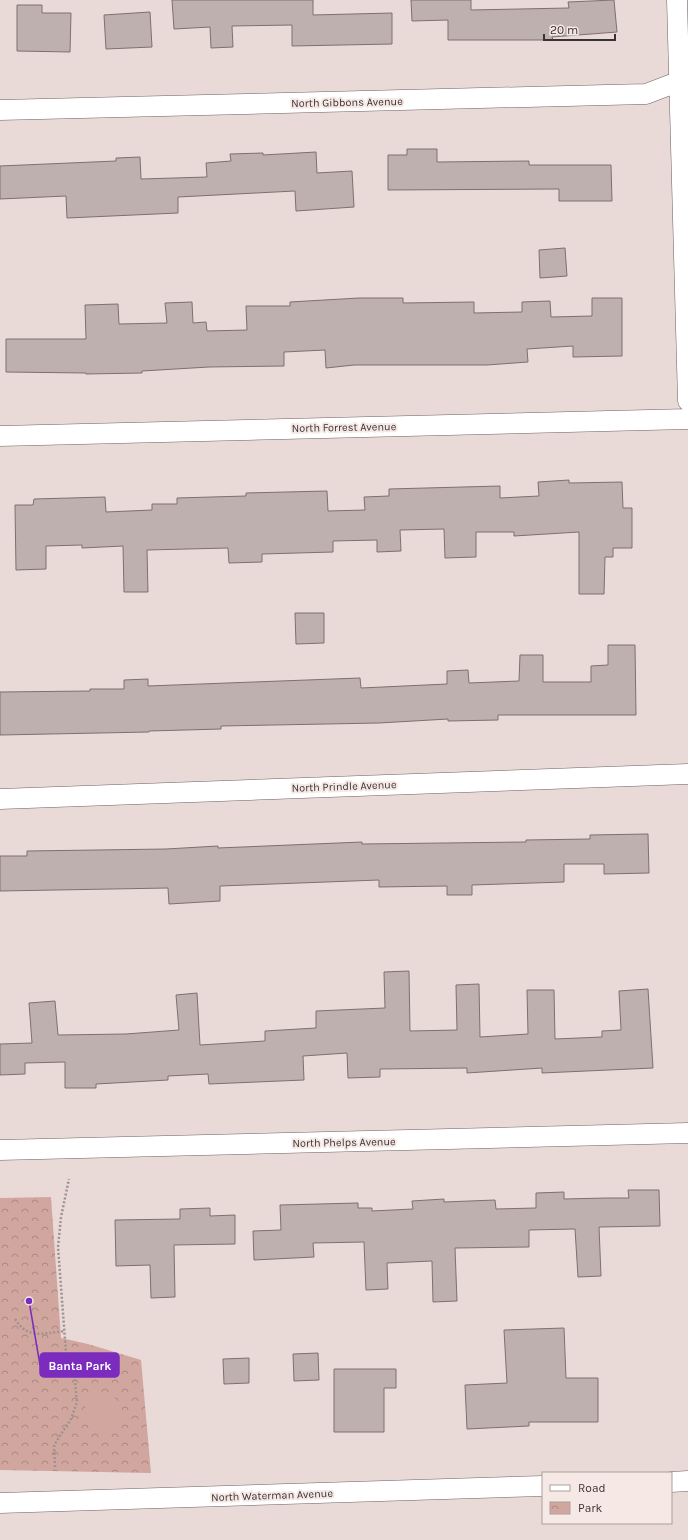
<svg xmlns="http://www.w3.org/2000/svg" width="688" height="1540" font-family="Karla,sans-serif">
  <style>
    .park { fill: url(#park-crowns) }
    .pitch { fill: #d1a69f }
    .building { fill: #beb0ae; stroke: #7d706e }
    .lines { fill: none; stroke-linecap: round; stroke-linejoin: round }
    .minor-casing { stroke: #6e6260; stroke-width: 21 }
    .path { stroke: #9d9291; stroke-width: 2.5; stroke-dasharray: 2 2; stroke-linecap: butt }
    .minor { stroke: #fff; stroke-width: 20 }
    .labels { text-anchor: middle; stroke-width: 4; stroke-linejoin: round; paint-order: stroke }
    .street-label { font-size: 11px; fill: #383332; stroke: #f6e8e5 }
    .leader { fill: none; stroke: #7b2cbf; stroke-width: 1.5 }
    .callout-dot { fill: #7b2cbf; stroke: #f6e8e5; stroke-width: 1.5 }
    .callout { fill: #7b2cbf; stroke: #7b2cbf; stroke-width: 1.5 }
    .callout-label { font-size: 12px; text-anchor: middle; font-weight: bold; fill: #fff }
  </style>
  <defs>
    <pattern id="park-crowns" width="20" height="18" patternUnits="userSpaceOnUse"><rect width="20" height="18" fill="#d1a69f"/><path d="M2 6a3 3 0 1 1 6 0M12 15a3 3 0 1 1 6 0" fill="none" stroke="#ab8882"/></pattern>
  </defs>
  <rect width="100%" height="100%" fill="#e9dad8"/>
  <path class="park" d="M 51,1197 L 61,1338 L 88,1344 L 141,1360 L 151,1473 L 0,1470 L 0,1198 Z"/>
  <path class="pitch" d="M84 1413a19 19 0 1 1 38 0a19 19 0 1 1-38 0Z"/>
  <path class="building" d="M 172,0 L 313,0 L 313,15 L 392,13 L 392,44 L 292,46 L 292,25 L 232,26 L 233,47 L 211,48 L 210,27 L 174,29 Z
    M 411,0 L 471,0 L 471,10 L 569,8 L 568,2 L 614,0 L 617,32 L 552,37 L 553,40 L 448,40 L 448,20 L 412,21 Z
    M 17,5 L 42,5 L 42,13 L 71,13 L 70,52 L 17,51 Z
    M 150,12 L 152,47 L 106,49 L 104,15 Z
    M 407,149 L 437,149 L 437,162 L 529,161 L 529,165 L 611,165 L 612,201 L 559,201 L 559,189 L 388,190 L 388,155 L 407,155 Z
    M 316,152 L 317,173 L 352,171 L 354,207 L 296,211 L 295,191 L 178,197 L 178,213 L 67,218 L 66,196 L 0,199 L 0,166 L 116,161 L 116,158 L 140,157 L 141,179 L 207,177 L 206,163 L 231,161 L 230,154 L 263,153 L 263,155 Z
    M 565,248 L 567,276 L 540,278 L 539,250 Z
    M 359,298 L 403,298 L 403,303 L 474,302 L 474,313 L 522,312 L 522,302 L 550,301 L 551,317 L 592,316 L 592,298 L 622,298 L 622,356 L 573,357 L 573,346 L 527,349 L 528,362 L 487,365 L 354,365 L 326,368 L 325,350 L 284,352 L 284,366 L 209,367 L 142,371 L 142,373 L 86,374 L 86,373 L 6,372 L 6,339 L 86,339 L 85,305 L 118,304 L 119,324 L 167,323 L 165,303 L 192,302 L 193,323 L 206,322 L 207,331 L 247,330 L 246,306 L 290,306 L 290,302 Z
    M 569,480 L 569,483 L 622,482 L 623,508 L 632,508 L 632,548 L 613,548 L 613,557 L 605,557 L 604,594 L 579,594 L 579,532 L 514,536 L 514,532 L 476,532 L 476,557 L 445,558 L 444,529 L 400,530 L 401,551 L 377,552 L 377,540 L 333,541 L 333,552 L 262,554 L 262,562 L 229,563 L 228,548 L 147,550 L 148,592 L 124,592 L 123,546 L 82,548 L 82,545 L 46,546 L 46,569 L 16,570 L 15,505 L 33,505 L 34,499 L 105,497 L 106,512 L 152,510 L 152,504 L 177,504 L 177,498 L 246,496 L 246,493 L 327,491 L 328,511 L 365,510 L 364,497 L 389,496 L 389,489 L 500,486 L 500,498 L 539,496 L 538,482 Z
    M 295,613 L 324,613 L 324,643 L 296,644 Z
    M 608,645 L 635,645 L 636,715 L 498,715 L 498,720 L 448,721 L 448,719 L 379,723 L 221,726 L 221,729 L 149,731 L 149,732 L 0,735 L 0,692 L 90,691 L 90,689 L 124,689 L 124,680 L 148,679 L 148,686 L 360,678 L 361,688 L 447,684 L 447,671 L 468,670 L 469,683 L 519,681 L 520,655 L 543,655 L 543,682 L 591,682 L 591,666 L 608,665 Z
    M 648,834 L 649,873 L 604,874 L 604,864 L 564,864 L 564,882 L 472,885 L 472,895 L 447,895 L 447,886 L 379,887 L 379,880 L 220,886 L 220,901 L 169,904 L 168,888 L 0,891 L 0,856 L 27,856 L 27,851 L 166,849 L 218,846 L 218,848 L 362,842 L 362,844 L 526,842 L 526,840 L 590,839 L 590,835 Z
    M 409,971 L 410,1031 L 457,1030 L 456,985 L 479,984 L 480,1037 L 528,1034 L 527,990 L 554,990 L 555,1039 L 602,1037 L 602,1031 L 621,1030 L 619,991 L 648,989 L 653,1068 L 542,1073 L 542,1068 L 467,1073 L 467,1068 L 380,1069 L 380,1077 L 348,1078 L 347,1053 L 303,1056 L 304,1080 L 209,1084 L 208,1074 L 168,1076 L 168,1080 L 96,1084 L 96,1088 L 65,1088 L 65,1062 L 25,1063 L 25,1074 L 0,1075 L 0,1044 L 32,1043 L 29,1003 L 55,1001 L 58,1035 L 126,1034 L 179,1030 L 176,995 L 197,993 L 200,1045 L 265,1041 L 265,1031 L 316,1028 L 316,1011 L 385,1008 L 384,972 Z
    M 628,1190 L 659,1190 L 660,1226 L 599,1227 L 601,1276 L 578,1277 L 575,1229 L 529,1230 L 529,1247 L 455,1248 L 457,1301 L 433,1302 L 432,1261 L 387,1263 L 388,1289 L 366,1290 L 364,1242 L 313,1243 L 314,1257 L 254,1260 L 253,1231 L 281,1230 L 280,1205 L 358,1203 L 358,1208 L 372,1208 L 372,1211 L 413,1209 L 412,1201 L 444,1199 L 444,1202 L 495,1200 L 496,1209 L 536,1208 L 536,1193 L 564,1192 L 564,1199 L 606,1198 L 629,1198 Z
    M 210,1208 L 210,1216 L 235,1215 L 235,1244 L 174,1245 L 175,1297 L 151,1298 L 150,1265 L 116,1266 L 115,1220 L 180,1219 L 180,1209 Z
    M 564,1328 L 566,1378 L 598,1378 L 598,1422 L 529,1422 L 529,1426 L 467,1429 L 465,1385 L 507,1383 L 504,1330 Z
    M 318,1353 L 319,1380 L 294,1381 L 293,1354 Z
    M 249,1358 L 249,1383 L 224,1384 L 223,1359 Z
    M 334,1369 L 396,1369 L 396,1388 L 384,1388 L 384,1432 L 334,1432 Z"/>
  <g class="lines">
    <g class="minor-casing">
      <path id="minor" d="M 677,0 L 688,401
        M 0,110 L 646,94 L 680,81 L 688,73
        M 0,436 L 688,419
        M 0,799 L 688,774
        M 0,1150 L 688,1133
        M 671,1482 L 688,1481
        M 0,1503 L 543,1486"/>
    </g>
    <path class="path" d="M 15,1319 C 28,1340 43,1333 65,1331
      M 55,1467 L 54,1445 L 71,1419 L 77,1402 L 75,1382 L 66,1353 L 58,1247 L 61,1217 L 69,1179"/>
    <use href="#minor" class="minor"/>
  </g>
  <g class="labels">
    <g class="street-label">
      <text transform="translate(347 102) rotate(-1)" y="4">North Gibbons Avenue</text>
      <text transform="translate(344 427) rotate(-1)" y="4">North Forrest Avenue</text>
      <text transform="translate(344 786) rotate(-2)" y="4">North Prindle Avenue</text>
      <text transform="translate(344 1142) rotate(-1)" y="4">North Phelps Avenue</text>
      <text transform="translate(272 1495) rotate(-2)" y="4">North Waterman Avenue</text>
    </g>
  </g>
  <path class="leader" d="M29 1301L40 1365"/>
  <circle class="callout-dot" cx="29" cy="1301" r="4"/>
  <rect class="callout" x="40" y="1353" width="79" height="24" rx="4"/>
  <g class="callout-label">
    <text x="80" y="1370">Banta Park</text>
  </g>
  <rect x="542" y="1472" width="130" height="52" fill="#f6e8e5" stroke="#aaa09d"/>
  <rect x="550" y="1485" width="20" height="6" fill="#ffffff" stroke="#aaa09d"/>
  <text x="578" y="1492" font-size="12" fill="#383332">Road</text>
  <rect x="550" y="1502" width="20" height="12" fill="url(#park-crowns)" stroke="#aaa09d"/>
  <text x="578" y="1512" font-size="12" fill="#383332">Park</text>
  <path d="M544 34v6h71v-6" fill="none" stroke="#383332" stroke-width="2"/>
  <text x="550" y="34" font-size="12" fill="#383332" stroke="#f6e8e5" stroke-width="3" paint-order="stroke">20 m</text>
</svg>
